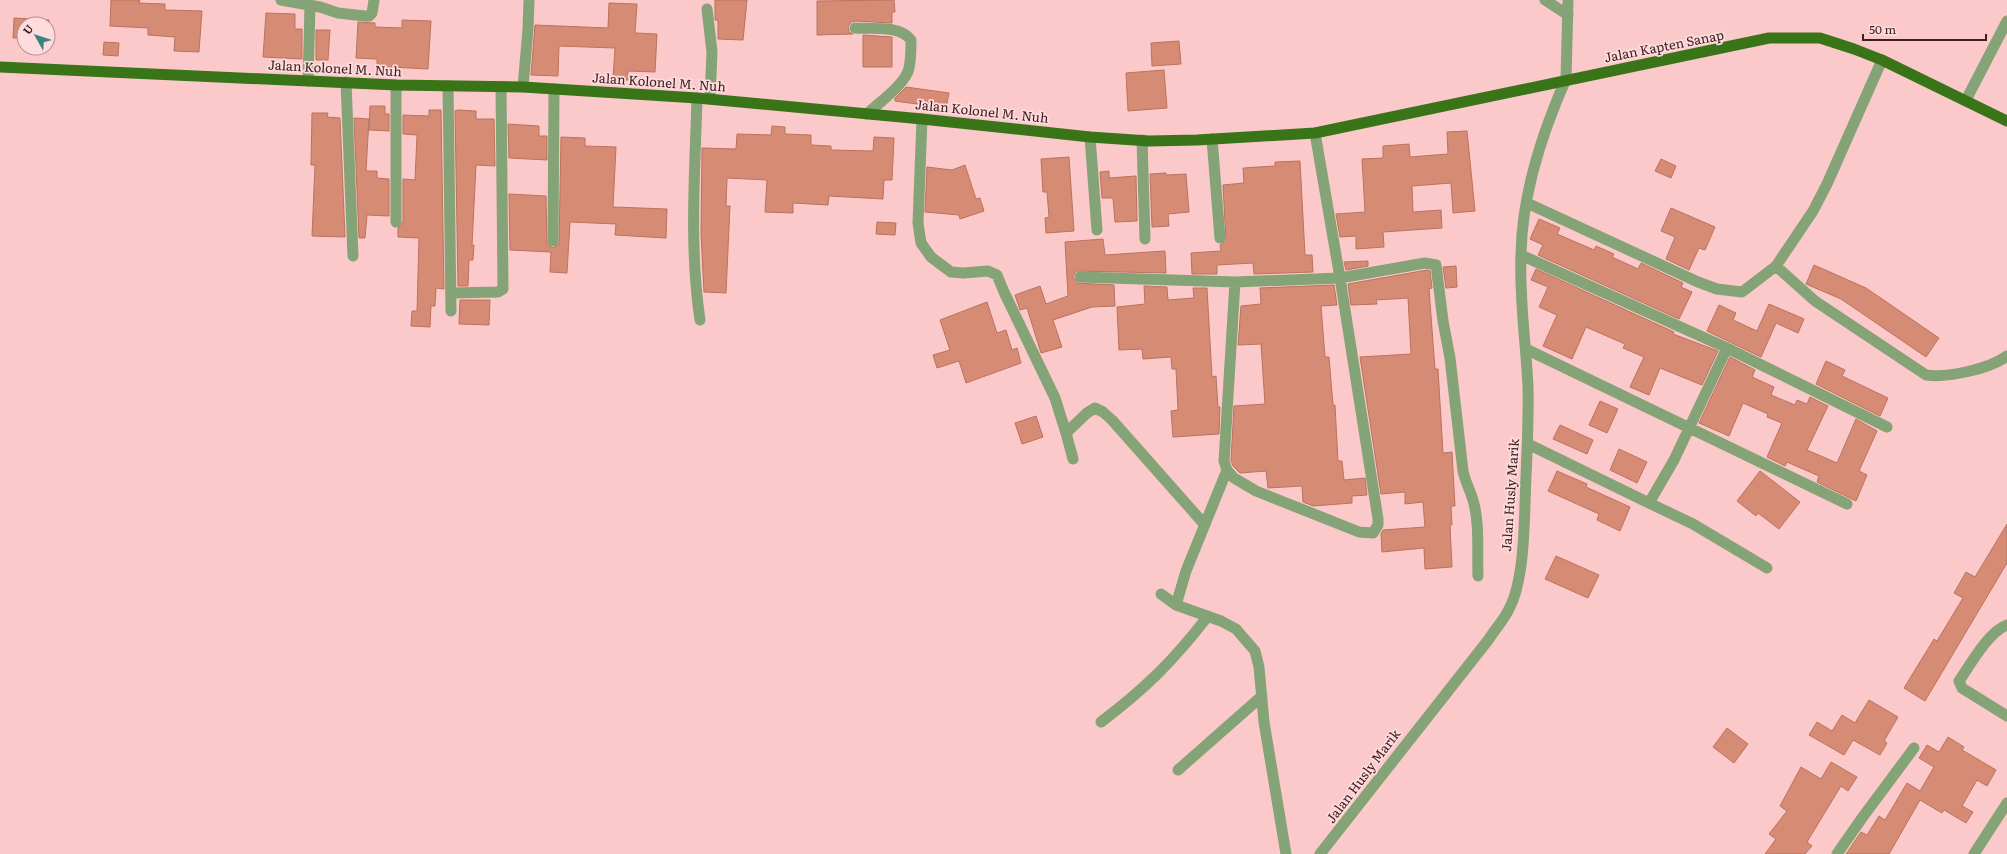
<svg xmlns="http://www.w3.org/2000/svg" width="2007" height="854" font-family="Literata,serif">
  <style>
    .building { fill: #d68b75; stroke: #bb725d }
    .lines { fill: none; stroke-linecap: round; stroke-linejoin: round }
    .minor { stroke: #84a377; stroke-width: 11 }
    .tertiary { stroke: #84a377; stroke-width: 11 }
    .primary { stroke: #3a7419; stroke-width: 11 }
    .labels { text-anchor: middle; stroke-width: 3.5; stroke-linejoin: round; paint-order: stroke }
    .street-label { font-size: 13px; fill: #3f2022; stroke: #fedbdc }
  </style>
  <rect width="100%" height="100%" fill="#fcc9ca"/>
  <path class="building" d="M 111,0 L 140,0 L 139,3 L 165,4 L 165,10 L 202,11 L 199,52 L 174,51 L 175,37 L 148,35 L 148,28 L 110,26 Z
    M 715,0 L 747,0 L 743,40 L 718,39 L 718,20 L 715,20 Z
    M 894,0 L 895,12 L 892,12 L 892,23 L 855,21 L 851,22 L 848,27 L 849,32 L 853,34 L 817,35 L 817,1 Z
    M 609,3 L 637,4 L 635,33 L 657,34 L 655,72 L 628,71 L 628,80 L 613,79 L 615,48 L 559,46 L 558,76 L 531,75 L 535,25 L 608,28 Z
    M 266,13 L 295,14 L 295,29 L 302,29 L 302,59 L 263,57 Z
    M 14,18 L 49,20 L 48,40 L 48,24 L 24,24 L 24,38 L 13,38 Z
    M 402,20 L 431,21 L 428,69 L 391,67 L 391,73 L 377,72 L 377,59 L 356,58 L 358,22 L 375,23 L 375,27 L 402,28 Z
    M 316,30 L 330,30 L 328,60 L 316,60 Z
    M 863,35 L 892,37 L 892,67 L 863,67 Z
    M 1179,41 L 1181,64 L 1152,66 L 1151,43 Z
    M 104,42 L 119,43 L 118,56 L 103,55 Z
    M 1164,70 L 1167,108 L 1128,111 L 1126,73 Z
    M 906,87 L 949,93 L 946,108 L 895,101 L 895,98 Z
    M 370,106 L 385,106 L 385,114 L 389,114 L 389,131 L 369,130 Z
    M 429,110 L 441,110 L 444,289 L 436,288 L 435,306 L 431,306 L 430,327 L 411,326 L 412,311 L 417,311 L 419,238 L 398,237 L 398,228 L 403,222 L 403,179 L 415,180 L 417,135 L 403,134 L 403,115 L 429,116 Z
    M 458,110 L 476,111 L 476,119 L 494,119 L 495,166 L 476,165 L 472,245 L 474,245 L 473,260 L 469,260 L 468,286 L 458,286 L 455,111 Z
    M 312,113 L 328,113 L 327,117 L 340,118 L 345,237 L 312,236 L 315,165 L 311,165 Z
    M 354,118 L 369,119 L 366,171 L 377,171 L 377,178 L 389,179 L 389,216 L 367,215 L 365,238 L 359,238 Z
    M 508,124 L 539,126 L 539,136 L 547,136 L 547,160 L 509,158 Z
    M 772,126 L 785,127 L 785,134 L 811,135 L 811,145 L 831,146 L 831,150 L 873,151 L 874,137 L 894,138 L 892,180 L 884,180 L 883,199 L 829,196 L 828,205 L 793,203 L 793,213 L 765,212 L 767,180 L 727,178 L 726,206 L 730,206 L 726,293 L 704,292 L 701,233 L 702,148 L 736,149 L 737,134 L 771,135 Z
    M 1467,131 L 1475,211 L 1453,213 L 1451,183 L 1412,186 L 1413,212 L 1441,210 L 1442,228 L 1383,232 L 1384,247 L 1356,249 L 1356,236 L 1340,237 L 1336,214 L 1365,212 L 1362,159 L 1383,158 L 1383,146 L 1409,144 L 1410,157 L 1448,154 L 1447,132 Z
    M 561,137 L 585,138 L 585,146 L 616,147 L 613,207 L 667,209 L 666,238 L 615,235 L 616,224 L 570,222 L 567,273 L 550,272 L 551,252 L 510,250 L 509,194 L 546,196 L 547,244 L 553,248 L 559,244 Z
    M 1069,157 L 1074,231 L 1046,233 L 1045,218 L 1049,217 L 1047,192 L 1043,192 L 1041,159 Z
    M 1661,159 L 1676,166 L 1671,178 L 1655,171 Z
    M 1300,161 L 1305,255 L 1312,255 L 1313,272 L 1254,274 L 1253,263 L 1217,265 L 1217,274 L 1192,274 L 1191,253 L 1221,251 L 1220,245 L 1226,241 L 1223,185 L 1244,183 L 1243,168 L 1275,166 L 1275,162 Z
    M 965,165 L 976,199 L 980,198 L 984,211 L 960,219 L 959,215 L 925,212 L 927,167 L 952,170 Z
    M 1109,171 L 1109,178 L 1136,176 L 1137,221 L 1115,222 L 1113,198 L 1102,198 L 1100,172 Z
    M 1166,173 L 1166,175 L 1186,174 L 1189,212 L 1168,214 L 1169,226 L 1152,227 L 1150,174 Z
    M 1671,208 L 1715,227 L 1705,250 L 1699,248 L 1689,270 L 1666,259 L 1675,237 L 1661,231 Z
    M 1539,219 L 1560,228 L 1557,234 L 1594,250 L 1596,246 L 1614,254 L 1612,257 L 1638,269 L 1641,263 L 1683,283 L 1681,287 L 1692,292 L 1679,319 L 1538,255 L 1543,245 L 1530,239 Z
    M 877,222 L 896,223 L 895,235 L 876,234 Z
    M 1103,239 L 1105,255 L 1165,251 L 1166,273 L 1076,271 L 1073,277 L 1077,283 L 1114,285 L 1115,306 L 1092,307 L 1053,320 L 1062,347 L 1041,353 L 1027,308 L 1020,310 L 1015,295 L 1040,286 L 1046,304 L 1068,296 L 1065,242 Z
    M 1368,261 L 1368,266 L 1346,270 L 1344,262 Z
    M 1814,265 L 1866,288 L 1939,338 L 1926,357 L 1841,299 L 1806,284 Z
    M 1456,266 L 1457,287 L 1446,288 L 1443,267 Z
    M 1536,269 L 1674,332 L 1673,334 L 1718,351 L 1702,385 L 1660,368 L 1649,395 L 1630,387 L 1644,357 L 1623,348 L 1625,344 L 1586,327 L 1572,359 L 1543,346 L 1557,315 L 1539,307 L 1548,287 L 1531,280 Z
    M 1427,270 L 1430,271 L 1432,288 L 1429,289 L 1435,369 L 1438,369 L 1443,453 L 1452,452 L 1455,506 L 1451,506 L 1452,525 L 1450,525 L 1452,567 L 1425,569 L 1424,548 L 1382,552 L 1381,534 L 1383,530 L 1425,527 L 1423,502 L 1405,504 L 1405,492 L 1381,494 L 1360,357 L 1411,354 L 1408,298 L 1376,300 L 1377,304 L 1351,305 L 1348,284 Z
    M 1334,285 L 1337,305 L 1321,306 L 1325,357 L 1329,357 L 1333,405 L 1335,405 L 1338,461 L 1342,461 L 1344,480 L 1365,478 L 1367,495 L 1352,496 L 1352,503 L 1313,506 L 1303,502 L 1302,486 L 1268,488 L 1266,471 L 1240,473 L 1233,466 L 1231,460 L 1234,406 L 1265,404 L 1261,344 L 1238,345 L 1241,306 L 1261,304 L 1260,288 Z
    M 1144,286 L 1167,287 L 1168,300 L 1194,298 L 1193,288 L 1207,288 L 1212,377 L 1216,376 L 1218,407 L 1220,407 L 1219,434 L 1173,437 L 1171,411 L 1178,410 L 1176,369 L 1172,369 L 1171,357 L 1143,359 L 1142,349 L 1119,350 L 1117,307 L 1145,304 Z
    M 460,300 L 490,300 L 489,325 L 459,324 Z
    M 987,302 L 997,333 L 1006,330 L 1012,350 L 1017,348 L 1021,363 L 966,383 L 959,361 L 937,368 L 933,355 L 950,350 L 940,320 Z
    M 1769,304 L 1804,319 L 1798,333 L 1776,323 L 1761,357 L 1707,331 L 1719,305 L 1736,313 L 1733,320 L 1757,331 Z
    M 1730,357 L 1755,370 L 1752,377 L 1774,387 L 1771,395 L 1795,405 L 1797,400 L 1807,404 L 1810,397 L 1828,406 L 1807,450 L 1837,463 L 1856,419 L 1877,431 L 1859,471 L 1867,475 L 1856,501 L 1817,482 L 1819,476 L 1787,462 L 1785,466 L 1767,457 L 1782,423 L 1767,417 L 1768,414 L 1743,403 L 1729,436 L 1699,423 Z
    M 1826,361 L 1845,370 L 1842,376 L 1888,398 L 1880,416 L 1816,384 Z
    M 1600,401 L 1618,409 L 1607,433 L 1589,425 Z
    M 1036,416 L 1043,437 L 1022,444 L 1015,423 Z
    M 1560,425 L 1593,440 L 1587,454 L 1553,439 Z
    M 1619,449 L 1647,462 L 1637,483 L 1610,470 Z
    M 1557,471 L 1587,484 L 1586,487 L 1630,507 L 1620,531 L 1597,520 L 1599,514 L 1548,491 Z
    M 1760,471 L 1800,502 L 1779,529 L 1758,513 L 1756,516 L 1737,501 Z
    M 2007,524 L 2007,563 L 1925,701 L 1904,688 L 1934,639 L 1937,641 L 1963,598 L 1954,593 L 1966,572 L 1975,577 Z
    M 1556,556 L 1599,575 L 1588,598 L 1545,579 Z
    M 1869,700 L 1898,717 L 1884,741 L 1887,743 L 1880,755 L 1853,740 L 1844,755 L 1809,735 L 1817,722 L 1832,731 L 1842,715 L 1855,723 Z
    M 1727,728 L 1748,744 L 1734,763 L 1713,747 Z
    M 1948,737 L 1964,747 L 1962,750 L 1996,770 L 1987,786 L 1977,780 L 1962,806 L 1973,812 L 1966,823 L 1944,810 L 1942,813 L 1920,800 L 1889,854 L 1846,854 L 1861,832 L 1867,835 L 1879,816 L 1885,820 L 1907,783 L 1920,791 L 1934,767 L 1919,758 L 1927,745 L 1939,752 Z
    M 1831,762 L 1857,777 L 1848,791 L 1841,786 L 1807,842 L 1812,846 L 1805,854 L 1765,854 L 1776,839 L 1769,834 L 1787,811 L 1780,806 L 1801,767 L 1821,779 Z"/>
  <g class="lines">
    <path class="minor" d="M 281,0 L 320,7 L 338,13 L 365,16 L 369,16 L 372,13 L 374,0
      M 1545,0 L 1568,15
      M 707,9 L 712,52 L 710,99
      M 855,28 C 872,29 900,25 911,40 C 911,49 911,59 909,68 C 906,84 878,103 867,114
      M 308,81 L 310,6
      M 346,82 L 353,256
      M 448,86 L 451,311
      M 523,87 L 528,29 L 529,0
      M 697,98 C 695,172 689,246 700,320
      M 1966,100 L 2007,21
      M 922,119 L 918,223 L 921,243 L 931,257 L 951,272 L 963,273 L 988,271 L 997,275 L 1004,292 L 1055,398 L 1066,433 L 1073,459
      M 1090,137 L 1097,230
      M 1212,139 L 1220,238
      M 1142,140 L 1145,239
      M 1527,203 L 1698,282 L 1717,289 L 1742,292 L 1776,266 L 1813,211 L 1827,184 L 1882,60
      M 396,222 L 396,85
      M 553,241 L 554,89
      M 1521,255 L 1727,348 L 1887,427
      M 1776,266 L 1815,301 L 1926,375 C 1948,378 1989,369 2007,356
      M 1080,277 L 1235,282 L 1340,278 L 1425,263 L 1436,265 L 1443,321 L 1450,358 L 1463,471 C 1465,481 1470,490 1473,500 C 1480,524 1477,552 1478,576
      M 1235,282 L 1224,461 L 1227,470 L 1234,478 L 1256,491 L 1359,532 L 1373,533 L 1378,525 L 1378,519 L 1340,278 L 1315,133
      M 451,293 L 498,292 L 503,289 L 501,87
      M 1526,349 L 1847,504
      M 1066,433 L 1087,413 L 1095,408 L 1103,412 L 1112,420 L 1205,525
      M 1528,444 L 1649,503 L 1674,460 L 1727,348
      M 1227,470 L 1186,571 L 1176,605 L 1221,621 L 1236,629 L 1255,651 L 1259,667 L 1264,722 L 1286,854
      M 1649,503 L 1693,524 L 1767,568
      M 1161,594 L 1176,605
      M 2007,625 C 1989,631 1970,665 1959,681 L 1962,688 L 2007,716
      M 1101,722 C 1146,688 1174,660 1208,616
      M 1178,770 L 1262,696
      M 1320,854 L 1489,639 C 1495,629 1504,620 1509,609 C 1523,583 1524,534 1525,505 C 1526,465 1529,427 1528,387 C 1526,343 1519,298 1521,254 C 1522,195 1542,133 1566,79
      M 1837,854 L 1862,818 L 1914,748
      M 1974,854 L 2007,803"/>
    <path class="tertiary" d="M 1566,79 L 1568,0"/>
    <path class="primary" d="M 0,67 L 396,85 L 523,87 L 697,98 L 922,119 L 1090,137 L 1149,141 L 1197,140 L 1315,133 L 1769,38 L 1820,38 L 1854,49 L 1882,60 L 2007,121"/>
  </g>
  <g class="labels">
    <g class="street-label">
      <text transform="translate(1664 46) rotate(-11)" y="5">Jalan Kapten Sanap</text>
      <text transform="translate(335 68) rotate(3)" y="5">Jalan Kolonel M. Nuh</text>
      <text transform="translate(659 82) rotate(4)" y="5">Jalan Kolonel M. Nuh</text>
      <text transform="translate(982 111) rotate(6)" y="5">Jalan Kolonel M. Nuh</text>
      <text transform="translate(1510 495) rotate(-86)" y="5">Jalan Husly Marik</text>
      <text transform="translate(1363 776) rotate(-53)" y="5">Jalan Husly Marik</text>
    </g>
  </g>
  <g transform="translate(36 36) rotate(309)"><circle r="19" fill="#fedbdc" stroke="#b29092"/>
  <path d="M0-3L7 15L0 10L-7 15Z" fill="#3a8384"/>
  <text y="-6" font-size="11" font-weight="bold" text-anchor="middle" fill="#3f2022">U</text>
  </g>
  <path d="M1863 34v6h123v-6" fill="none" stroke="#3f2022" stroke-width="2"/>
  <text x="1869" y="34" font-size="12" fill="#3f2022" stroke="#fedbdc" stroke-width="3" paint-order="stroke">50 m</text>
</svg>
